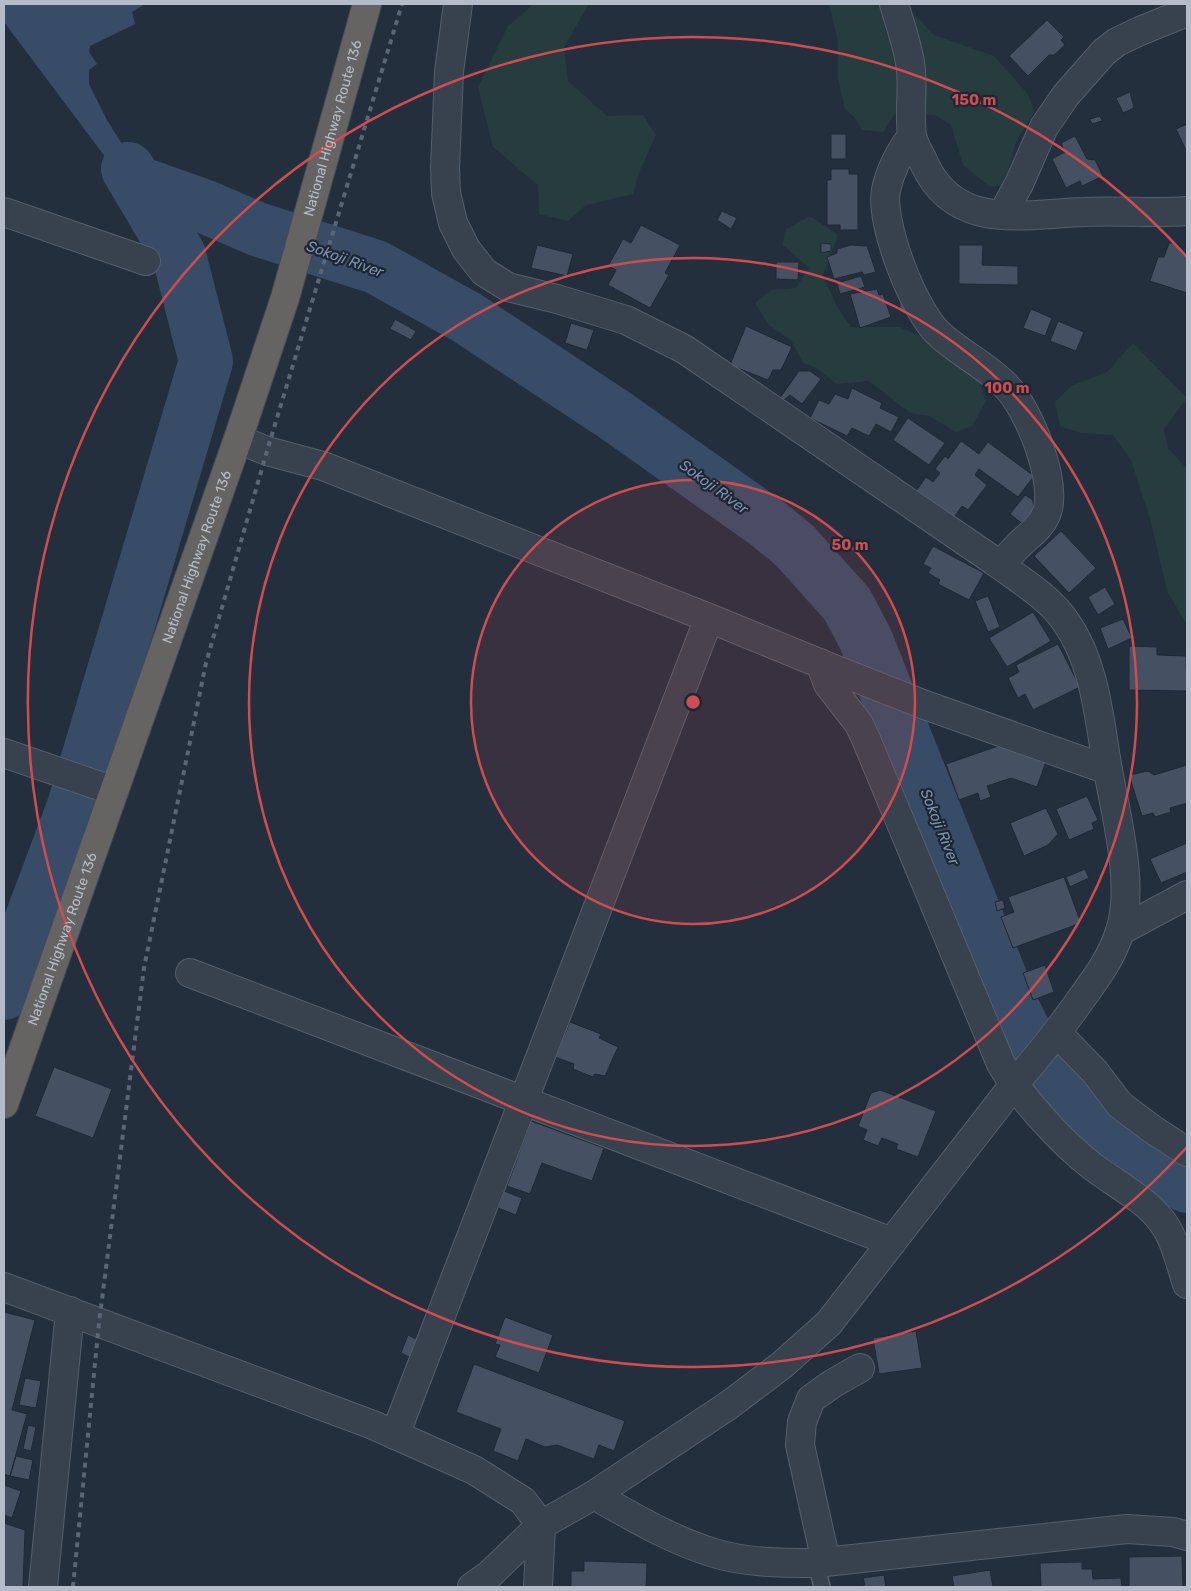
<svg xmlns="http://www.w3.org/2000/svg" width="1191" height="1591" font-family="Rubik,sans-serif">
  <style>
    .green { fill: #263c3f }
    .water { fill: #394c67 }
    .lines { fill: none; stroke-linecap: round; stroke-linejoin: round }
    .river { stroke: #394c67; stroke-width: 54 }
    .building { fill: #455162; stroke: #1f2835 }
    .service-casing { stroke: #565f6c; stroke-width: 18 }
    .minor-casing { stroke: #565f6c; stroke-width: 30 }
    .tertiary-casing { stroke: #565f6c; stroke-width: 30 }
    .trunk-casing { stroke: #434c59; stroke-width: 30 }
    .service { stroke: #38414e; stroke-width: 15 }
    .minor { stroke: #38414e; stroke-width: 28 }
    .tertiary { stroke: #38414e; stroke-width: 28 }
    .trunk { stroke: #656462; stroke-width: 28 }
    .rail { stroke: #5a6575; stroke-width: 4; stroke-dasharray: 5 5; stroke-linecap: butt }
    .ring { fill: none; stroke: #ce4d50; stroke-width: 2.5 }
    .labels { text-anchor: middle; stroke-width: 4.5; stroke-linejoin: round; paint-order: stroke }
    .street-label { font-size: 14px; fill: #b4bcc9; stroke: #1d2633 }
    .water-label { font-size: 15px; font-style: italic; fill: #7c92b1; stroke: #1d2633 }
    .centre { fill: #ce4d50; stroke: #1d2633; stroke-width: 2.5 }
    .ring-label { font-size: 15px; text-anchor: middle; font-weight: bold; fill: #ce4d50; stroke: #1d2633; stroke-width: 4.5; stroke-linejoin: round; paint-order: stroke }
  </style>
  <rect width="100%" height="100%" fill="#242f3e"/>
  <path class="green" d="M 534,4 L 589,4 L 564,47 L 568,81 L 607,116 L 643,115 L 656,135 L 638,175 L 633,194 L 586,205 L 568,221 L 539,214 L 538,185 L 493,147 L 478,87 L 508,26 Z
    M 829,4 L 904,4 L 934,35 L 994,56 L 1028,94 L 1034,112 L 1016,142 L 1004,185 L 990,187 L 963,165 L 951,125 L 935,115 L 896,112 L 883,132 L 862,130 L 854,117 L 845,109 L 838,79 L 838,41 Z
    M 810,216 L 838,235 L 823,276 L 838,308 L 851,327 L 899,327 L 934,342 L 976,370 L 986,401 L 972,426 L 956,432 L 929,416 L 910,413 L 869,381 L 837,384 L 815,367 L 803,363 L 791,340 L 769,325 L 755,303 L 771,290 L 796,288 L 809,268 L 783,245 L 785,230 Z
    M 1133,343 L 1187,398 L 1164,429 L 1168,448 L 1187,469 L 1187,625 L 1167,591 L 1151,522 L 1131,460 L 1113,435 L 1081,433 L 1060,426 L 1055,402 L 1071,386 L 1107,372 Z"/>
  <path class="water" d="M 4,4 L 145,4 L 132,12 L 135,24 L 90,46 L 89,52 L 97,64 L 89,70 L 89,84 L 107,120 L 142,176 L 124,182 L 4,22 Z"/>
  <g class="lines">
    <path class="river" d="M 138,183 L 206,207 L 257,229 L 376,267 L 466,317 L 616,416 L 767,523 L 795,546 L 847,604 L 866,640 L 1011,1005 L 1031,1045 L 1089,1114 L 1114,1139 L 1187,1186
      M 4,993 L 74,806 L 206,361 L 179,255 L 128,169"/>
  </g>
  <path class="building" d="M 1047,20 L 1064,37 L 1061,40 L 1065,45 L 1054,55 L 1049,55 L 1028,76 L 1009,56 Z
    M 1130,92 L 1134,108 L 1123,113 L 1116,98 Z
    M 1100,116 L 1102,121 L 1092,124 L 1090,119 Z
    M 1187,124 L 1187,149 L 1186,150 L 1176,129 Z
    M 831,134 L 846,134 L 846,159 L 831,159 Z
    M 1075,136 L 1087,159 L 1095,160 L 1103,176 L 1082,186 L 1080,181 L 1066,188 L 1052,159 L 1065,152 L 1061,143 Z
    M 831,169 L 849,169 L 849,174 L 858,174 L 858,230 L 840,230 L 840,225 L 827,225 L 827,180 L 831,180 Z
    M 722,211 L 737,218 L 731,229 L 717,220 Z
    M 641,225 L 680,245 L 665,273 L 669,275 L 650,308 L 608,285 L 616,270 L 608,266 L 623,239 L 631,243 Z
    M 821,243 L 831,244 L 831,251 L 821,253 Z
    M 1169,243 L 1176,243 L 1187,255 L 1187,293 L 1150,281 L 1158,257 L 1164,257 Z
    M 537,245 L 573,254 L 567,276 L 531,268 Z
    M 851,245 L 867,246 L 876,272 L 864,275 L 862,272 L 834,279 L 827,257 L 837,253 L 837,249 Z
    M 959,245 L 983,245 L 982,265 L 1018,266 L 1018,285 L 959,284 Z
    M 776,262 L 799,262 L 798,280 L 776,279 Z
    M 861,276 L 865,287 L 840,294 L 837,283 Z
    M 877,289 L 879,295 L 883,294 L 891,317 L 860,328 L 850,294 Z
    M 900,302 L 907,302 L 908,312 L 900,312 Z
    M 1031,309 L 1052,318 L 1045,336 L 1023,328 Z
    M 395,319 L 416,331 L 411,340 L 390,329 Z
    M 1058,321 L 1084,332 L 1076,351 L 1050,341 Z
    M 571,323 L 594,330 L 587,350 L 565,343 Z
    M 746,326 L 792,347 L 781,370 L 773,370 L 768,380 L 730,365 Z
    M 799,371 L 810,371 L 821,379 L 802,404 L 790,395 L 784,400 L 780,398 Z
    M 852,388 L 882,403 L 880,408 L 899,417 L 891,432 L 876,424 L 869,436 L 852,428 L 847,436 L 810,418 L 819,400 L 829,404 L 835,394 L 848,399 Z
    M 908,418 L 945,443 L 929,465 L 893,440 Z
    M 961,441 L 979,454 L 988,442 L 1034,476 L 1018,497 L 979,469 L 975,475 L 987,485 L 968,510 L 962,506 L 953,519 L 916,491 L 926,477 L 933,482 L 940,473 L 935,469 L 945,456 L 948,459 Z
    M 1025,495 L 1033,500 L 1034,515 L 1025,526 L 1010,514 Z
    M 1061,531 L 1096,568 L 1069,593 L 1034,556 Z
    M 933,546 L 984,573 L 969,600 L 938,584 L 940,580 L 928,573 L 931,568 L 923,564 Z
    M 1105,587 L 1115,604 L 1098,615 L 1088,597 Z
    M 988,596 L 1000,627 L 988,632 L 975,601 Z
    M 1033,612 L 1051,641 L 1007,667 L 989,638 Z
    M 1123,619 L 1132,638 L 1108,649 L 1100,628 Z
    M 1058,644 L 1080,687 L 1033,710 L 1025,694 L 1018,698 L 1008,678 L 1019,672 L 1016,665 Z
    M 1129,646 L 1157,647 L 1157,655 L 1186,656 L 1187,691 L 1129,690 Z
    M 1001,745 L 1046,762 L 1037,787 L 1011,778 L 987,786 L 991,797 L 980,801 L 978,793 L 959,800 L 946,764 Z
    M 1187,765 L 1187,803 L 1170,808 L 1171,812 L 1155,817 L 1153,813 L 1142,816 L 1129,775 L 1148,771 L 1154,775 Z
    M 1087,796 L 1098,820 L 1092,823 L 1094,829 L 1069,840 L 1056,809 Z
    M 1046,808 L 1058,834 L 1048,845 L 1024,856 L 1010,823 Z
    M 1187,843 L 1187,872 L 1161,883 L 1150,859 Z
    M 1085,869 L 1089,878 L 1070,887 L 1066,877 Z
    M 1064,877 L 1081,923 L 1013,948 L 1001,917 L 1014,912 L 1008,897 Z
    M 1003,900 L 1005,908 L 997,911 L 995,902 Z
    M 1045,965 L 1054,992 L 1033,1000 L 1023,973 Z
    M 570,1022 L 601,1034 L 599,1038 L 618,1047 L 605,1076 L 595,1074 L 593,1077 L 573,1069 L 574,1064 L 555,1057 Z
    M 54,1067 L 112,1089 L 93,1138 L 35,1116 Z
    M 880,1090 L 936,1111 L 918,1157 L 896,1149 L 898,1144 L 882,1138 L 878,1146 L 863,1140 L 867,1130 L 858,1126 L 871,1093 Z
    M 531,1121 L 604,1148 L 592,1181 L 542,1163 L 530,1194 L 507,1186 Z
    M 504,1191 L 522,1198 L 516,1215 L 498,1208 Z
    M 4,1312 L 35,1320 L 12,1410 L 27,1414 L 10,1476 L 4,1474 Z
    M 505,1317 L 553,1335 L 539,1373 L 495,1357 L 500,1345 L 495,1344 Z
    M 916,1331 L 922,1368 L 879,1374 L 873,1338 Z
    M 408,1335 L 418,1340 L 411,1358 L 401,1353 Z
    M 474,1364 L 625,1421 L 614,1451 L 599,1445 L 594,1459 L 557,1445 L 545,1447 L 526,1439 L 518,1461 L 493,1451 L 501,1429 L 456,1412 Z
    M 25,1378 L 41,1381 L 36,1408 L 19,1405 Z
    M 28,1425 L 36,1427 L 31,1451 L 23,1449 Z
    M 16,1456 L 33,1460 L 29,1480 L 10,1476 Z
    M 4,1485 L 21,1491 L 12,1518 L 4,1515 Z
    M 4,1523 L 25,1530 L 23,1587 L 4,1587 Z
    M 1182,1556 L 1183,1587 L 1129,1587 L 1129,1557 Z
    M 584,1561 L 647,1563 L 646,1587 L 571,1587 L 571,1571 L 584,1571 Z
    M 1082,1562 L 1082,1569 L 1092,1569 L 1093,1579 L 1121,1578 L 1122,1587 L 1041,1587 L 1040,1563 Z
    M 990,1570 L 993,1587 L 954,1587 L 952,1576 Z
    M 884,1575 L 886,1587 L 852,1587 L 865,1585 L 863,1578 Z
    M 1001,1586 L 1037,1586 L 1037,1587 L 1001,1587 Z"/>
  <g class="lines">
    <g class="service-casing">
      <path id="service" d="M 816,1563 L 822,1587"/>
    </g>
    <g class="minor-casing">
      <path id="minor" d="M 894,4 C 900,25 909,48 911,70 C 913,91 909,115 912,135 C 913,144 920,154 924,163 C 955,232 1024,214 1084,212 C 1119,210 1153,214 1187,211
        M 912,136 C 900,152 890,170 886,190 C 880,223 913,309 938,333 C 959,353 986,365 1006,386 C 1029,409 1059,484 1046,515 C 1040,529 1027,536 1018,546 C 1012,552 1006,559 1000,565
        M 4,212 L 146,261
        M 1002,215 L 1019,184 L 1044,127 L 1066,95 L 1104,52 L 1117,42 L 1140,31 L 1187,12
        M 238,439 L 267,451 L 323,466 L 709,618 L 836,670 L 925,705 L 1108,770
        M 820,663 L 828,684 L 859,724 L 866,739 L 1001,1064 C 1021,1098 1061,1142 1092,1166 C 1113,1182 1146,1200 1161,1220 C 1175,1238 1180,1263 1187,1284
        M 4,753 L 114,791
        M 1120,931 L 1187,895
        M 190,973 L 892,1242
        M 1057,1033 L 1095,1072 L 1120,1105 L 1152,1129 L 1187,1152
        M 395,1435 L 709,618
        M 594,1495 C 633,1517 671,1540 714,1553 C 746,1563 783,1563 816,1563 L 1127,1529 L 1173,1532 L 1187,1536
        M 826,1562 L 800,1445 L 802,1422 L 811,1399 L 832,1384 L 860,1368
        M 43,1587 L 70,1311
        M 472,1587 L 489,1575 L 541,1525"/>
    </g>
    <g class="tertiary-casing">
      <path id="tertiary" d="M 458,4 L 449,72 L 445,168 L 446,193 L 453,223 L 466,249 L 484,272 L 508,287 L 557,299 L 626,320 L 684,349 L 1000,565 C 1023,582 1050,598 1066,622 C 1096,665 1099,720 1108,770 C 1116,816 1135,886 1120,931 C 1112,957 1097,977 1081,999 C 1062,1026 1042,1052 1020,1077 L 829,1323 L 782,1365 L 729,1405 L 594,1495 L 541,1525
        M 4,1287 L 373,1425 L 474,1470 L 523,1501 L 541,1525 L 538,1587"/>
    </g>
    <g class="trunk-casing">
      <g id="trunk">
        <path id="s1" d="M 4,1104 L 238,439 L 285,298 L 367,4"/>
      </g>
    </g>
    <use href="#service" class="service"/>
    <use href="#minor" class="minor"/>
    <use href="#tertiary" class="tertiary"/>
    <use href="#trunk" class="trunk"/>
    <path class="rail" d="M 73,1587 L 99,1323 L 144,968 L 206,663 L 267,451 L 402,4"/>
  </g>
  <circle cx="693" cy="702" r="222" fill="#ce4d50" fill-opacity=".12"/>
  <g class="ring">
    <circle cx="693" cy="702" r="222"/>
    <circle cx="693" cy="702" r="444"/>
    <path d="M1187 1147A665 665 0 1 1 1187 257"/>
  </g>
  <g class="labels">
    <g class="street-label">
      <text dy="5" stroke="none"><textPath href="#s1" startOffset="1030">National Highway Route 136</textPath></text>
      <text dy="5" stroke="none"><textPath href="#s1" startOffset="580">National Highway Route 136</textPath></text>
      <text dy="5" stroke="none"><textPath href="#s1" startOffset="175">National Highway Route 136</textPath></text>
    </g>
    <g class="water-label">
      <text transform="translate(345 259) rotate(20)" y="5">Sokoji River</text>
      <text transform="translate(714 487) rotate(36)" y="5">Sokoji River</text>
      <text transform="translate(940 827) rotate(68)" y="5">Sokoji River</text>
    </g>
  </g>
  <circle cx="693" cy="702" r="8" class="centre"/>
  <g class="ring-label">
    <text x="974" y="105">150 m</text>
    <text x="1007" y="393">100 m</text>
    <text x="850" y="550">50 m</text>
  </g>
  <rect width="1191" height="1591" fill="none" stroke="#b4bcc9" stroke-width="10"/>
</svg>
